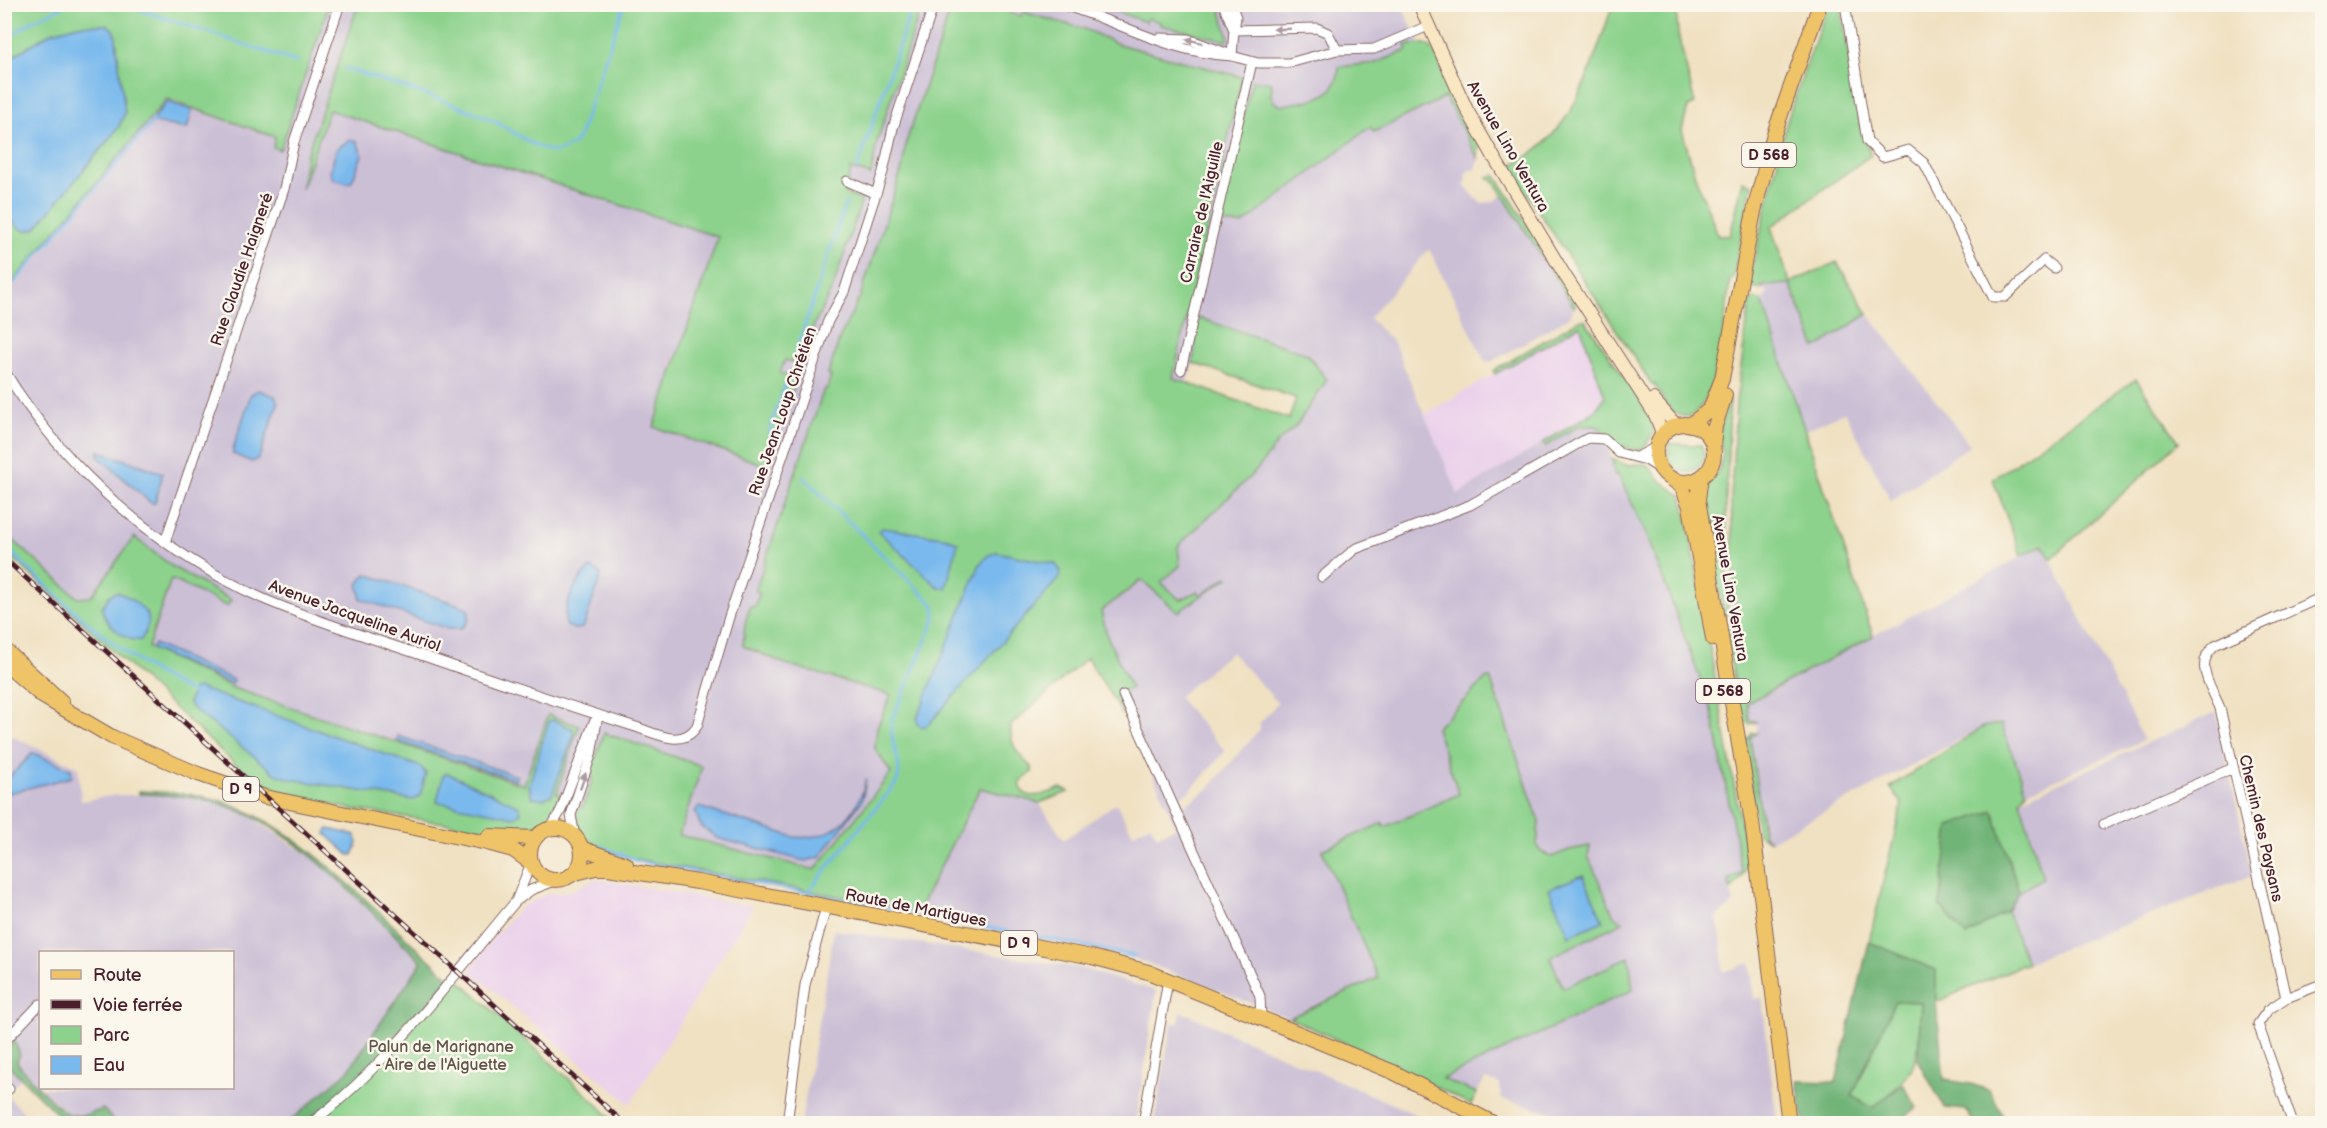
<svg xmlns="http://www.w3.org/2000/svg" width="2327" height="1128" font-family="'Balsamiq Sans',sans-serif">
  <style>
    .built { fill: #ebd1eb }
    .industrial { fill: #cbbfd5; fill-rule: evenodd }
    .green { fill: #8cd28c; stroke: #6b785c; stroke-width: 1.5 }
    .forest { fill: #71b478; stroke: #5e6a52; stroke-width: 1.5 }
    .water { fill: #79b9ed; stroke: #626c8c; stroke-width: 1.5 }
    .lines { fill: none; stroke-linecap: round; stroke-linejoin: round }
    .stream { stroke: #79b9ed; stroke-width: 3 }
    .minor-casing { stroke: #846360; stroke-width: 11 }
    .secondary-casing { stroke: #846360; stroke-width: 14 }
    .primary-casing { stroke: #846360; stroke-width: 16 }
    .minor { stroke: #fff; stroke-width: 9 }
    .secondary { stroke: #f9e7c3; stroke-width: 12 }
    .primary { stroke: #efc469; stroke-width: 14 }
    .rail-casing { stroke: #4a1f2b; stroke-width: 5 }
    .rail { stroke: #fbf7ec; stroke-width: 3; stroke-dasharray: 9; stroke-linecap: butt }
    .oneway { fill: #ae9aa0 }
    .labels { text-anchor: middle; stroke-width: 5; stroke-linejoin: round; paint-order: stroke }
    .shield { fill: #fbf7ec; stroke: #7f6065; stroke-width: 1.5 }
    .shield-label { font-size: 15px; font-weight: bold; fill: #4a1f2b }
    .street-label { font-size: 16px; fill: #4a1f2b; stroke: #fbf7ec }
    .park-label { font-size: 16px; fill: #5e5548; stroke: #fbf7ec }
  </style>
  <rect width="100%" height="100%" fill="#fbf7ec"/>
  <filter id="ink" filterUnits="userSpaceOnUse"><feTurbulence type="fractalNoise" baseFrequency=".0167" numOctaves="2"/><feDisplacementMap in="SourceGraphic" scale="12" xChannelSelector="R" yChannelSelector="G"/><feConvolveMatrix kernelMatrix="1 2 1 2 8 2 1 2 1" color-interpolation-filters="sRGB"/></filter>
  <filter id="wash" filterUnits="userSpaceOnUse"><feTurbulence type="fractalNoise" baseFrequency=".008" numOctaves="4" result="noise"/><feDisplacementMap in="SourceGraphic" scale="24" xChannelSelector="R" yChannelSelector="G"/><feGaussianBlur stdDeviation="1.35" result="paint"/><feColorMatrix in="noise" values="0 0 0 0 0 0 0 0 0 0 0 0 0 0 0 0 0 1.4 0 .05"/><feComposite in="paint" operator="in"/></filter>
  <g filter="url(#wash)">
    <rect width="100%" height="100%" fill="#f0e1c2"/>
    <path class="built" d="M 1580,324 L 1605,397 L 1594,412 L 1458,494 L 1424,415 Z
      M 595,879 L 753,906 L 630,1104 L 469,970 L 487,945 L 522,906 L 547,894 L 571,891 Z"/>
    <path class="industrial" d="M 161,5 L 1401,5 L 1478,158 L 1476,169 L 1469,170 L 1465,174 L 1467,180 L 1464,185 L 1480,203 L 1493,202 L 1502,195 L 1572,302 L 1573,311 L 1569,317 L 1491,362 L 1485,361 L 1429,249 L 1369,318 L 1394,343 L 1458,494 L 1594,412 L 1615,466 L 1615,475 L 1618,474 L 1646,533 L 1712,711 L 1742,873 L 1728,880 L 1734,903 L 1716,917 L 1721,937 L 1723,972 L 1750,963 L 1754,999 L 1762,998 L 1777,1123 L 1592,1123 L 1501,1099 L 1500,1084 L 1485,1079 L 1477,1093 L 1441,1079 L 1633,990 L 1629,957 L 1563,989 L 1550,957 L 1623,922 L 1615,916 L 1587,855 L 1590,846 L 1569,850 L 1552,857 L 1541,852 L 1536,846 L 1537,838 L 1490,678 L 1436,728 L 1460,794 L 1385,828 L 1383,823 L 1378,978 L 1289,1018 L 1145,962 L 918,911 L 980,788 L 1039,803 L 1064,840 L 1116,803 L 1133,834 L 1150,824 L 1157,836 L 1176,827 L 1117,694 L 1131,688 L 1107,636 L 1101,611 L 1142,580 L 1178,611 L 1229,577 L 1227,576 L 1201,595 L 1198,591 L 1179,600 L 1161,582 L 1180,559 L 1178,546 L 1256,471 L 1279,441 L 1296,426 L 1309,404 L 1194,363 L 1186,384 L 932,610 L 875,748 L 891,773 L 815,870 L 678,835 L 584,806 L 541,813 L 266,780 L 5,546 L 5,291 L 167,99 ZM 1231,652 L 1278,703 L 1259,724 L 1260,729 L 1208,789 L 1185,805 L 1181,797 L 1191,790 L 1225,751 L 1178,697 Z
      M 1790,284 L 1816,348 L 1868,314 L 1970,445 L 1891,501 L 1845,412 L 1803,431 L 1762,301 L 1768,293 L 1761,289 L 1762,286 Z
      M 2043,545 L 2144,740 L 2027,792 L 2001,725 L 1983,727 L 1770,841 L 1764,836 L 1750,738 L 1757,733 L 1757,722 L 1749,720 L 1747,703 Z
      M 2216,712 L 2252,875 L 2027,963 L 2007,911 L 2019,892 L 2043,878 L 2020,800 Z
      M 5,733 L 78,767 L 81,801 L 116,795 L 171,795 L 221,804 L 246,814 L 319,862 L 422,962 L 348,1071 L 288,1123 L 116,1123 L 103,1109 L 86,1116 L 67,1113 L 25,1075 L 5,1093 ZM 40,952 L 232,952 L 232,1088 L 40,1088 Z
      M 834,930 L 1080,968 L 1156,991 L 1136,1123 L 801,1123 Z
      M 1181,1012 L 1182,1012 L 1435,1123 L 1154,1123 L 1172,1023 L 1179,1023 Z
      M 5,1094 L 35,1123 L 5,1123 Z"/>
    <path class="green" d="M 5,5 L 329,5 L 280,150 L 273,147 L 275,137 L 167,99 L 5,291 Z
      M 358,5 L 922,5 L 877,142 L 871,175 L 851,169 L 845,194 L 862,200 L 833,287 L 815,323 L 801,365 L 785,360 L 780,373 L 797,379 L 765,465 L 654,427 L 718,237 L 329,110 L 301,189 L 306,157 Z
      M 952,5 L 993,5 L 1009,9 L 1009,13 L 1021,16 L 1023,12 L 1085,29 L 1118,44 L 1242,77 L 1173,378 L 1289,419 L 1296,398 L 1193,363 L 1199,318 L 1307,354 L 1327,380 L 1296,426 L 1279,441 L 1256,471 L 1178,546 L 1180,566 L 1161,582 L 1180,600 L 1198,591 L 1201,595 L 1228,576 L 1229,577 L 1178,612 L 1142,580 L 1101,611 L 1107,636 L 1131,688 L 1117,695 L 1135,733 L 1087,658 L 1011,725 C 1009,745 1018,754 1032,768 L 1032,772 L 1020,781 C 1021,806 1048,793 1061,788 L 1069,792 L 1039,803 L 980,788 L 918,911 L 620,856 C 597,849 577,840 576,812 L 583,806 L 593,778 L 591,771 L 604,733 L 702,766 L 679,835 L 815,870 L 891,773 L 875,748 L 877,728 L 891,695 L 786,664 L 743,646 L 745,624 L 750,606 L 755,607 L 760,592 L 755,591 L 824,389 L 827,389 L 831,376 L 828,374 L 841,335 L 860,297 L 902,169 L 906,143 Z
      M 1098,5 L 1219,5 L 1229,38 L 1227,41 L 1160,25 L 1160,22 L 1147,18 L 1146,22 Z
      M 1613,5 L 1676,5 L 1678,34 L 1695,104 L 1688,107 L 1682,130 L 1695,176 L 1718,235 L 1730,236 L 1743,181 L 1752,184 L 1733,279 L 1730,279 C 1727,300 1716,451 1670,409 C 1664,403 1659,393 1655,385 L 1653,386 L 1509,166 C 1576,137 1590,67 1613,5 Z
      M 1828,5 L 1841,7 L 1862,135 L 1871,155 L 1771,227 L 1790,283 L 1837,262 L 1868,314 L 1816,348 L 1790,284 L 1762,286 L 1761,289 L 1751,286 L 1749,281 L 1788,117 Z
      M 1425,44 L 1432,48 L 1479,148 L 1478,158 L 1445,97 L 1374,132 L 1370,127 L 1243,224 L 1224,224 L 1219,218 L 1252,80 L 1272,83 L 1271,95 L 1275,103 L 1281,106 C 1310,99 1337,102 1339,67 L 1376,63 L 1408,50 L 1406,45 Z
      M 1495,175 L 1573,294 L 1576,303 L 1574,307 L 1495,183 L 1488,177 Z
      M 1753,298 L 1762,301 L 1873,636 L 1747,703 L 1749,720 L 1757,722 L 1749,724 L 1744,720 L 1740,712 L 1727,639 L 1735,605 L 1731,500 L 1736,403 L 1750,302 Z
      M 1579,320 L 1585,320 L 1652,418 L 1654,432 L 1645,446 L 1639,450 L 1622,447 L 1597,426 L 1578,426 L 1546,446 L 1543,443 L 1594,412 L 1605,397 L 1580,325 L 1495,374 L 1493,371 Z
      M 2136,379 L 2179,442 L 2051,559 L 2043,545 L 2021,556 L 1993,479 Z
      M 1730,398 L 1726,504 L 1728,613 L 1724,618 L 1703,499 L 1706,485 L 1720,469 L 1723,452 L 1719,432 Z
      M 1669,444 L 1701,445 C 1708,457 1702,467 1689,473 L 1674,469 L 1668,463 Z
      M 1612,459 L 1626,465 L 1644,464 L 1650,467 L 1662,482 L 1681,495 L 1685,506 L 1748,864 L 1743,875 L 1731,890 L 1728,880 L 1742,873 L 1712,711 L 1646,533 L 1618,474 L 1615,475 Z
      M 4,532 L 78,598 L 91,597 L 134,537 L 173,567 L 231,600 L 227,606 L 171,579 L 148,647 L 236,689 L 524,785 L 548,715 L 579,726 L 557,793 L 562,795 L 551,817 L 528,831 L 492,830 L 350,809 L 261,788 L 5,551 Z
      M 1487,678 L 1490,678 L 1539,821 L 1537,846 L 1541,852 L 1552,857 L 1569,850 L 1590,846 L 1588,856 L 1614,916 L 1623,922 L 1550,957 L 1563,988 L 1629,957 L 1633,990 L 1442,1079 L 1477,1093 L 1471,1105 L 1389,1063 L 1289,1018 L 1378,978 L 1322,850 L 1383,823 L 1385,827 L 1459,794 L 1436,728 Z
      M 2001,724 L 2027,792 L 2020,800 L 2043,878 L 2019,892 L 1993,811 L 1966,936 L 2007,911 L 2027,963 L 1936,1002 L 1936,970 L 1869,942 L 1902,803 L 1890,787 L 1983,727 Z
      M 1752,733 L 1757,733 L 1750,738 L 1764,836 L 1770,841 L 1758,834 L 1746,742 Z
      M 425,957 L 450,978 L 459,980 L 595,1102 L 615,1123 L 288,1124 L 348,1071 Z
      M 1895,1001 L 1921,1002 C 1917,1064 1923,1068 1872,1108 L 1852,1096 Z"/>
    <path class="forest" d="M 139,791 C 168,792 197,793 225,802 C 310,832 382,920 450,978 L 356,1083 L 303,1123 L 288,1123 L 348,1071 L 422,962 C 366,908 297,827 221,804 C 194,796 167,795 139,794 Z
      M 1993,811 L 2019,892 L 2007,911 L 1966,936 L 1940,906 L 1949,826 Z
      M 1869,942 L 1936,970 L 1936,1002 L 1944,1080 L 1971,1084 L 1989,1090 L 2006,1121 L 1974,1123 L 1966,1110 L 1945,1108 L 1918,1061 L 1921,1002 L 1895,1001 L 1852,1096 L 1872,1108 L 1903,1084 L 1917,1108 L 1896,1123 L 1804,1123 L 1797,1081 L 1836,1082 Z
      M 14,1041 L 20,1054 L 17,1062 C 24,1073 55,1106 66,1113 C 78,1119 92,1113 103,1109 L 116,1123 L 66,1123 L 7,1064 L 5,1052 Z"/>
    <path class="water" d="M 79,25 L 107,25 L 115,31 L 125,113 L 118,128 L 36,228 C 18,236 12,221 5,207 L 5,61 L 52,32 Z
      M 167,102 L 192,110 L 187,129 L 154,122 L 154,118 Z
      M 350,140 L 357,141 L 362,155 L 352,181 L 348,183 L 333,179 L 330,171 L 337,148 Z
      M 258,390 L 275,396 L 278,403 L 259,458 L 252,462 L 233,454 L 233,449 L 251,394 Z
      M 99,451 L 163,473 L 155,503 L 151,503 L 98,456 Z
      M 883,528 L 948,538 L 958,543 L 946,588 L 939,588 L 878,531 Z
      M 996,552 L 1055,564 L 1061,571 L 1060,577 L 929,724 L 924,727 L 918,725 L 917,718 L 980,564 L 987,556 Z
      M 592,568 L 601,574 L 600,580 L 585,623 L 582,628 L 575,629 L 567,626 C 559,612 578,573 592,568 Z
      M 366,574 L 465,607 L 469,611 L 468,621 L 461,629 L 448,629 L 361,599 L 358,584 Z
      M 117,592 C 124,594 129,598 135,602 C 152,615 152,622 141,640 C 127,643 102,622 102,607 L 110,595 Z
      M 154,644 L 234,680 L 232,684 L 152,649 Z
      M 199,688 L 421,767 L 426,774 L 420,796 L 413,800 L 290,779 L 276,774 L 191,707 L 189,701 L 194,689 Z
      M 553,720 L 573,729 L 574,735 L 552,795 L 543,799 L 532,797 L 529,785 L 549,721 Z
      M 398,736 L 517,776 L 516,780 L 397,741 Z
      M 33,753 L 71,769 L 72,777 L 9,793 L 5,788 L 5,781 Z
      M 447,773 L 519,806 L 521,813 L 514,817 L 437,802 L 443,776 Z
      M 866,779 L 862,801 L 820,857 L 805,861 L 717,838 L 701,826 L 695,811 L 699,807 L 794,837 C 834,841 858,815 866,779 Z
      M 328,829 L 355,835 L 358,843 L 353,855 L 349,855 L 326,834 Z
      M 1583,875 L 1603,921 L 1569,936 L 1549,889 Z"/>
    <g class="lines">
      <path class="stream" d="M 123,4 L 297,62
        M 4,40 L 34,20 L 69,4
        M 6,62 L 8,37
        M 345,68 C 392,84 441,98 486,117 C 509,127 534,150 557,152 L 574,144 L 580,134 L 624,4
        M 857,169 L 913,4
        M 12,285 L 154,120
        M 795,355 L 846,202
        M 771,438 L 770,430 L 786,383
        M 4,545 C 61,601 123,660 195,694
        M 598,845 L 638,861 L 807,893 L 897,782 C 904,762 888,742 892,720 L 935,619 L 934,605 L 803,477
        M 807,893 L 870,905
        M 877,906 L 1135,956"/>
    </g>
  </g>
  <g filter="url(#ink)">
    <g class="lines">
      <g class="minor-casing">
        <path id="minor" d="M 1059,4 C 1118,20 1170,54 1232,56
          M 1223,4 L 1234,30 L 1236,17 L 1231,4
          M 1845,4 L 1867,141 L 1883,157 L 1908,150 L 1924,163 L 1993,297 L 2005,297 L 2044,260 L 2054,268
          M 1159,38 L 1188,39 L 1226,53
          M 1337,50 L 1328,33 L 1317,28 L 1234,30 L 1232,56 L 1258,63 L 1289,63 L 1337,50 L 1374,49 L 1428,26
          M 847,181 L 876,194
          M 4,370 C 65,470 160,553 266,600 C 318,622 371,638 424,656 C 496,681 567,705 639,728 C 659,735 683,748 697,726 L 729,617 L 782,458 L 828,321 L 844,292 L 883,172 L 893,128 L 934,4
          M 1181,370 L 1252,62
          M 1637,457 L 1658,446
          M 165,542 L 284,189 L 294,142 L 340,4
          M 1322,577 L 1355,549 L 1470,505 L 1588,438 L 1604,439 L 1619,453 L 1646,460 L 1662,470
          M 1123,695 L 1260,996 L 1261,1018
          M 2104,824 L 2233,768
          M 551,828 L 561,810 L 594,722
          M 575,837 L 571,815 L 591,755 L 598,715
          M 531,863 L 516,901 L 531,890 L 557,880
          M 2286,998 L 2322,984
          M 4,1042 L 40,1004
          M 4,1085 L 9,1089
          M 310,1124 C 392,1062 451,978 516,901
          M 787,1124 L 805,985 L 826,907
          M 1143,1124 L 1168,980
          M 2293,1124 L 2258,1024 L 2268,1010 L 2286,998 L 2220,708 C 2211,686 2193,663 2215,645 L 2322,597"/>
      </g>
      <g class="secondary-casing">
        <path id="secondary" d="M 1419,4 L 1467,110 L 1495,159 L 1564,274 L 1655,415 L 1661,430 L 1661,439
          M 1653,399 L 1677,426"/>
      </g>
      <g class="primary-casing">
        <path id="primary" d="M1656 453a29 29 0 1 1 58 0a29 29 0 1 1-58 0Z
          M 1690,425 L 1710,409 L 1722,379 L 1754,211 L 1774,134 L 1820,4
          M 1713,446 L 1715,426 L 1725,395
          M 1669,477 L 1682,487 L 1690,506 L 1713,639
          M 1701,477 L 1698,499 L 1752,822 L 1789,1124
          M 4,649 L 62,702
          M 4,663 L 42,696 L 112,737 L 198,774 L 265,797 L 487,843 L 513,850 L 531,863
          M530 854a26 26 0 1 1 52 0a26 26 0 1 1-52 0Z
          M 489,836 L 535,838
          M 581,848 L 626,864
          M 572,874 L 595,868 L 608,868 L 698,882 L 1092,957 L 1148,972 L 1278,1025 L 1393,1072 L 1495,1124"/>
      </g>
      <use href="#minor" class="minor"/>
      <use href="#secondary" class="secondary"/>
      <use href="#primary" class="primary"/>
      <g class="rail-casing">
        <path id="rail" d="M 4,558 L 625,1124"/>
      </g>
      <use href="#rail" class="rail"/>
    </g>
    <defs><path id="oneway-solid" d="M-6-.8H1V-3.2L6.5 0L1 3.2V.8H-6Z" transform="scale(1.5)"/></defs>
    <g class="oneway">
      <use href="#oneway-solid" transform="translate(1282 29) rotate(178)"/>
      <use href="#oneway-solid" transform="translate(1194 41) rotate(-167)"/>
      <use href="#oneway-solid" transform="translate(583 781) rotate(-71)"/>
    </g>
  </g>
  <g class="labels">
    <g class="shield">
      <rect x="1742" y="143" width="54" height="24" rx="4.5"/>
      <rect x="1696" y="679" width="54" height="24" rx="4.5"/>
      <rect x="223" y="777" width="36" height="24" rx="4.5"/>
      <rect x="1001" y="931" width="36" height="24" rx="4.5"/>
    </g>
    <g class="shield-label">
      <text x="1769" y="160">D 568</text>
      <text x="1723" y="696">D 568</text>
      <text x="241" y="794">D 9</text>
      <text x="1019" y="948">D 9</text>
    </g>
    <g class="street-label">
      <text transform="translate(1509 146) rotate(60)" y="6">Avenue Lino Ventura</text>
      <text transform="translate(1201 212) rotate(-77)" y="6">Carraire de l'Aiguille</text>
      <text transform="translate(241 269) rotate(-71)" y="6">Rue Claudie Haigneré</text>
      <text transform="translate(782 411) rotate(-71)" y="6">Rue Jean-Loup Chrétien</text>
      <text transform="translate(1731 588) rotate(80)" y="6">Avenue Lino Ventura</text>
      <text transform="translate(355 615) rotate(20)" y="6">Avenue Jacqueline Auriol</text>
      <text transform="translate(2262 828) rotate(77)" y="6">Chemin des Paysans</text>
      <text transform="translate(916 907) rotate(11)" y="6">Route de Martigues</text>
    </g>
    <g class="park-label">
      <text x="441" y="1052">Palun de Marignane<tspan x="441" dy="18">- Aire de l'Aiguette</tspan></text>
    </g>
  </g>
  <rect width="2327" height="1128" fill="none" stroke="#fbf7ec" stroke-width="24"/>
  <rect x="39" y="951" width="195" height="138" fill="#fbf7ec" stroke="#b4a19f" stroke-width="1.5"/>
  <rect x="51" y="970" width="30" height="9" fill="#efc469" stroke="#b4a19f" stroke-width="1.5"/>
  <text x="93" y="981" font-size="18" fill="#4a1f2b">Route</text>
  <rect x="51" y="1000" width="30" height="9" fill="#4a1f2b" stroke="#b4a19f" stroke-width="1.5"/>
  <text x="93" y="1011" font-size="18" fill="#4a1f2b">Voie ferrée</text>
  <rect x="51" y="1026" width="30" height="18" fill="#8cd28c" stroke="#b4a19f" stroke-width="1.5"/>
  <text x="93" y="1041" font-size="18" fill="#4a1f2b">Parc</text>
  <rect x="51" y="1056" width="30" height="18" fill="#79b9ed" stroke="#b4a19f" stroke-width="1.5"/>
  <text x="93" y="1071" font-size="18" fill="#4a1f2b">Eau</text>
</svg>
